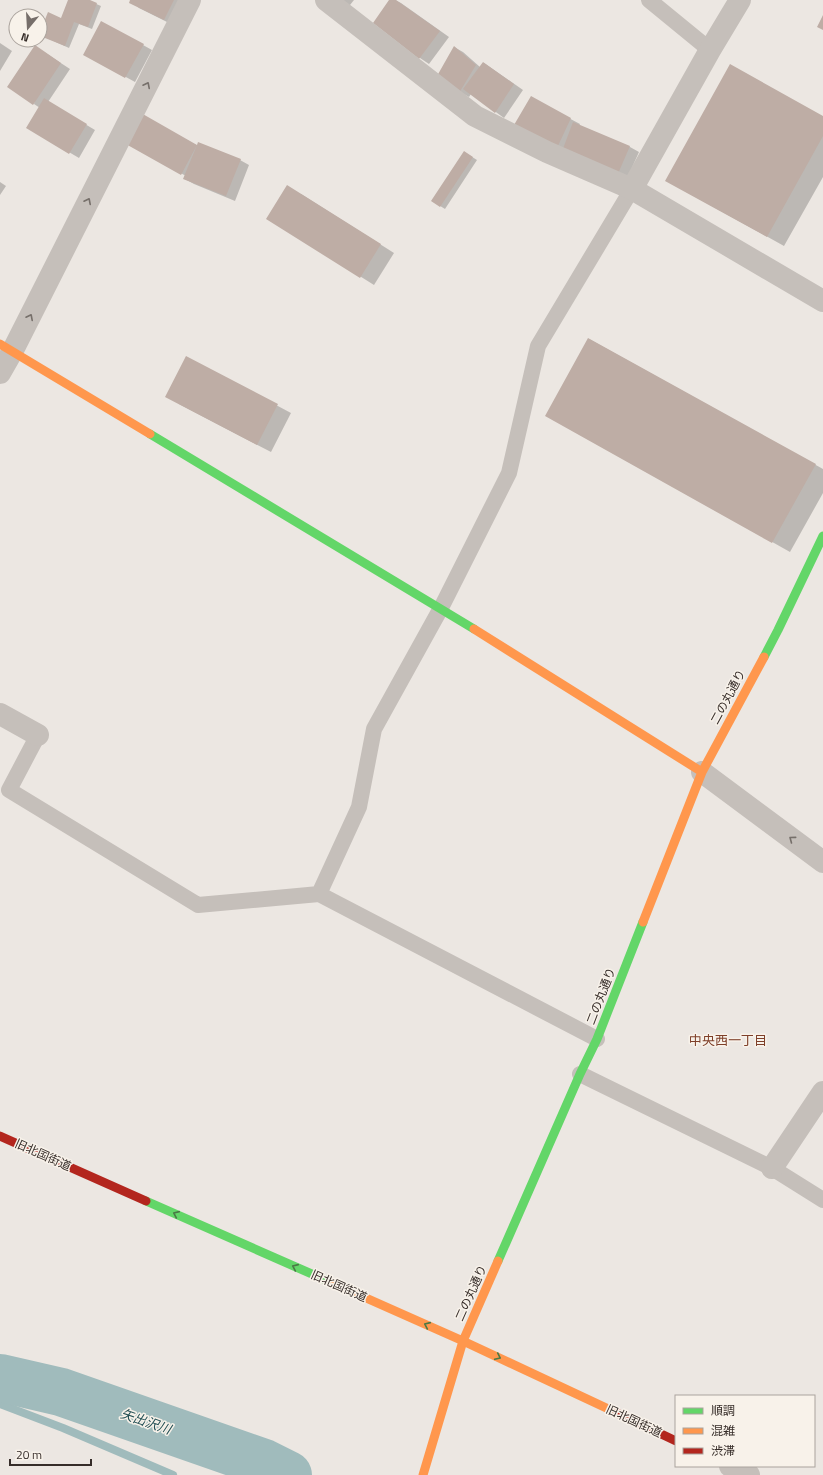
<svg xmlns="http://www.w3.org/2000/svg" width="823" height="1475" font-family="'Titillium Web','Noto Sans JP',sans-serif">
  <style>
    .shadow { fill: #0003 }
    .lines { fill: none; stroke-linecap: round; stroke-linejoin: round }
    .stream { stroke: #a0bbbc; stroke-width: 8 }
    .river { stroke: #a0bbbc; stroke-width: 48 }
    .building { fill: #beada5 }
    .lane { stroke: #c5bfba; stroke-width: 16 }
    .street { stroke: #c5bfba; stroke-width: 22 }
    .fast { stroke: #63d668; stroke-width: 9 }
    .slow { stroke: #ff974d; stroke-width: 9 }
    .jam { stroke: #b3261e; stroke-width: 9 }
    .oneway { stroke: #766f6a }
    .oneway2 { stroke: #4a7945 }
    .labels { text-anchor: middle; stroke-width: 3; stroke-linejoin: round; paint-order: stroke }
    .street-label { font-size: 12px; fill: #362d29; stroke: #f8f2ea }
    .neighbourhood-label { font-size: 13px; fill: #7e3f29; stroke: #f8f2ea }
    .water-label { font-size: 13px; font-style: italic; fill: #224f54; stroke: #f8f2ea }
  </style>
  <rect width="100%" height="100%" fill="#ece7e2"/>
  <path class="shadow" d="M 69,0 L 87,0 L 101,6 L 92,29 L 79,24 L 69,48 L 40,35 L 62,19 Z
    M 131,0 L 185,0 L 173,25 L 139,8 Z
    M 331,0 L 354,0 L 346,10 Z
    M 390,0 L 395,0 L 401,3 L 449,37 L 429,64 L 420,58 L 374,23 Z
    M 0,43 L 12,51 L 0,71 Z
    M 143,45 L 152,50 L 135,82 L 93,59 Z
    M 454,47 L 463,52 L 480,67 L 484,63 L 523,90 L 504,118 L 471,94 L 469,97 L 460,92 Z
    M 44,52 L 70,69 L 48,102 L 95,130 L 79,158 L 28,128 L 40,108 L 34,104 Z
    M 531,98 L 580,124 L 579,126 L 630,147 L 639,152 L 626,181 L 524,129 Z
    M 141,115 L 198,146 L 240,160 L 249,165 L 235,201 L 194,184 L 185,179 L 186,176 L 126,143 Z
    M 823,117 L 823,177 L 784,246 L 683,190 Z
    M 469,155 L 477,160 L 445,209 L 432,201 Z
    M 0,182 L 6,186 L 0,195 Z
    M 301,194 L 394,253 L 374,285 L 267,218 Z
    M 589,339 L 823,469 L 823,493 L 790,552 L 563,425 Z
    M 186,357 L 291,413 L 271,452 L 179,404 Z"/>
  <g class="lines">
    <path class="stream" d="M 0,1404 L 63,1428 L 173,1475"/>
    <path class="river" d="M 0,1378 L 61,1392 L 264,1463 L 288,1475"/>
  </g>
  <path class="building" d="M 68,0 L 90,0 L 97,3 L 88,27 L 74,22 L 65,46 L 40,36 L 40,32 L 48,12 L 61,18 Z
    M 130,0 L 174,0 L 164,20 L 129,3 Z
    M 389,0 L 396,0 L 440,31 L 419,59 L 373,23 Z
    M 823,15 L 823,30 L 817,27 Z
    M 101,21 L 144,44 L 125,78 L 83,55 Z
    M 35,45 L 61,63 L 33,105 L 7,87 Z
    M 454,46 L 476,65 L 459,93 L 437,76 Z
    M 483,62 L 514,84 L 495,113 L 463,89 Z
    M 730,64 L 823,116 L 823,136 L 767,237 L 665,181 Z
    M 531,96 L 571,118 L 557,148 L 514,125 Z
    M 44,98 L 87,124 L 69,154 L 26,128 Z
    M 141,113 L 197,145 L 198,142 L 241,159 L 226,196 L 183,179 L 197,145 L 181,175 L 124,143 Z
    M 573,122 L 630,146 L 617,176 L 561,154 Z
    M 464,151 L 473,157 L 440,207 L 431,201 Z
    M 287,185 L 381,244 L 360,278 L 266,219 Z
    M 588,338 L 816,464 L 772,543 L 545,416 Z
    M 186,356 L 278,404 L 257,445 L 165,397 Z"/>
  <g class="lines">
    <path class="lane" d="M 649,0 L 710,50
      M 38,735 L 9,790 L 198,905 L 319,894
      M 597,1039 L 319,894 L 359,807 L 374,729 L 441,608 L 509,473 L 538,346 L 632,189
      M 580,1074 L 772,1168 L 823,1200"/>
    <path class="street" d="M 326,0 L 475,116 L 547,152 L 632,189 L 823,301
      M 632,189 L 710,50 L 740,0
      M 0,373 L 12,352 L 190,0
      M 0,714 L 38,735
      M 702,772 L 823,862
      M 772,1168 L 823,1092
      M 730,1466 L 749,1475"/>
    <path class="fast" d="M 150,434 L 474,629
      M 764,657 L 778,630 L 823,536
      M 146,1201 L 330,1282
      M 498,1261 L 580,1074 L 597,1039 L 643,922"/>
    <path class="slow" d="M 0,344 L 150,434
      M 474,629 L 702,772
      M 643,922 L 702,772 L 764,657
      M 330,1282 L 463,1341 L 617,1413
      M 423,1475 L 463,1341 L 498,1261"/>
    <path class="jam" d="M 0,1136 L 146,1201
      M 617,1413 L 676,1441"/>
  </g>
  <defs><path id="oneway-chevron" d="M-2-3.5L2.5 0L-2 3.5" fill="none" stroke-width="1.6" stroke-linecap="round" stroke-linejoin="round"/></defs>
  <g class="oneway">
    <use href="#oneway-chevron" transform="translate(147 85) rotate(-63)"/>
    <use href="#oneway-chevron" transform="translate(88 201) rotate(-63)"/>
    <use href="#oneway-chevron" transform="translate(30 317) rotate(-63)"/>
    <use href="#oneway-chevron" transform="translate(792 839) rotate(-143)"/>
  </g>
  <g class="oneway2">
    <use href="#oneway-chevron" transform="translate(176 1214) rotate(-156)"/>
    <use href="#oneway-chevron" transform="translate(295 1267) rotate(-156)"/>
    <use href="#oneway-chevron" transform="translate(427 1325) rotate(-156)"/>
    <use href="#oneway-chevron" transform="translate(498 1357) rotate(25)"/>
  </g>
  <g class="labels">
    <g class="street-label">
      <text transform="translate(728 697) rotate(-62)" y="4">二の丸通り</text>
      <text transform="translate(601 996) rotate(-69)" y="4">二の丸通り</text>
      <text transform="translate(43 1155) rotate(24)" y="4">旧北国街道</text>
      <text transform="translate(339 1286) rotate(24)" y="4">旧北国街道</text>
      <text transform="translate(471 1293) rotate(-66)" y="4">二の丸通り</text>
      <text transform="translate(634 1421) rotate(25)" y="4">旧北国街道</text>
    </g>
    <g class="neighbourhood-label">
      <text x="728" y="1045">中央西一丁目</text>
    </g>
    <g class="water-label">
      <text transform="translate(146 1421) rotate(19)" y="5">矢出沢川</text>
    </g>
  </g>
  <rect x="675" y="1395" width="140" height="72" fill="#f8f2ea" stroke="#aaa39d"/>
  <rect x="683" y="1408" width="20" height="6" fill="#63d668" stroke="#aaa39d"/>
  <text x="711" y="1415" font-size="12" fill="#362d29">順調</text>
  <rect x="683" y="1428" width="20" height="6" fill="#ff974d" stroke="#aaa39d"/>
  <text x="711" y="1435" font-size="12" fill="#362d29">混雑</text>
  <rect x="683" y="1448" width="20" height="6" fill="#b3261e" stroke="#aaa39d"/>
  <text x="711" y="1455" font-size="12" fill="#362d29">渋滞</text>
  <g transform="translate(28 28) rotate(198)"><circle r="19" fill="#f8f2ea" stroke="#aaa39d"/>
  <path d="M0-3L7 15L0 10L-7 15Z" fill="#766e6a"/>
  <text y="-6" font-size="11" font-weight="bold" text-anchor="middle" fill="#362d29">N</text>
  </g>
  <path d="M10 1459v6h81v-6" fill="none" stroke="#362d29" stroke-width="2"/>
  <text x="16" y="1459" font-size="12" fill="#362d29" stroke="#f8f2ea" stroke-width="3" paint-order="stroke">20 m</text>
</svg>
